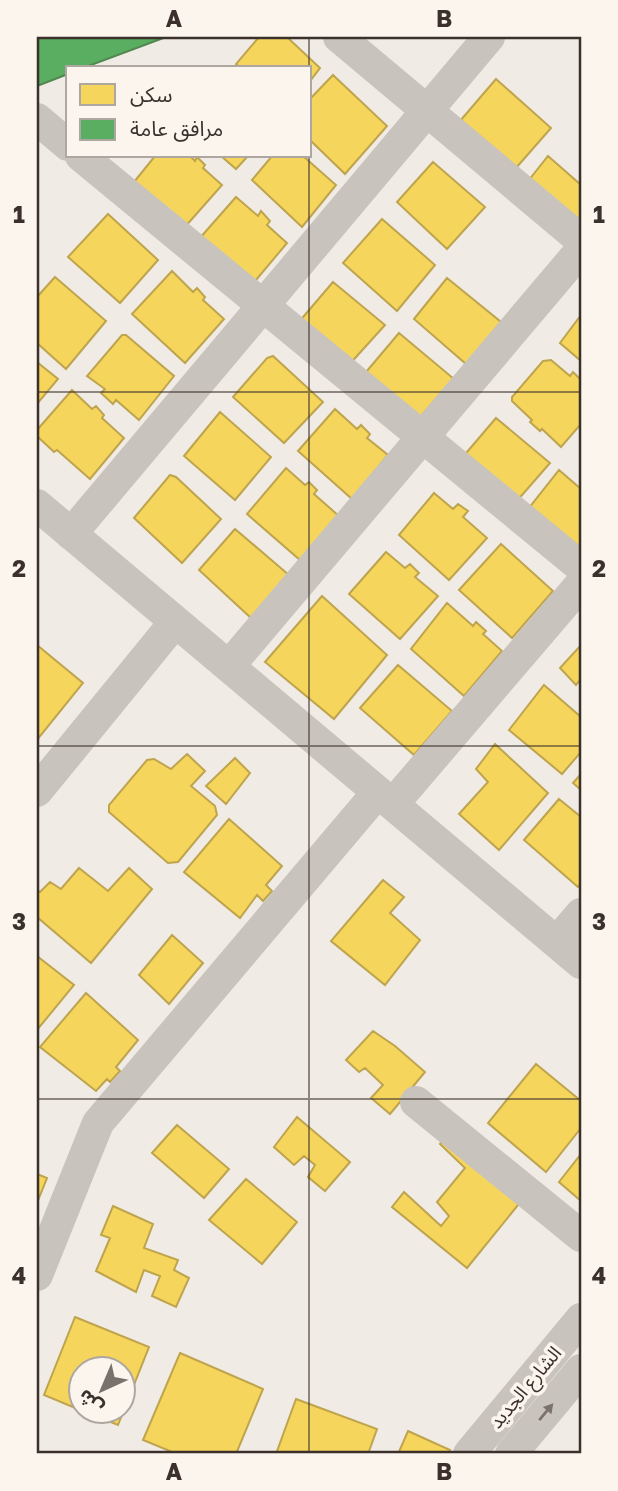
<svg xmlns="http://www.w3.org/2000/svg" width="618" height="1491" font-family="'Golos Text','Noto Sans Arabic',sans-serif">
  <style>
    .homes { fill: #f6d55c; stroke: #bea44d; stroke-width: 2 }
    .public { fill: #5aae61; stroke: #518851; stroke-width: 2 }
    .lines { fill: none; stroke-linecap: round; stroke-linejoin: round }
    .minor { stroke: #c9c3be; stroke-width: 32 }
    .oneway { fill: #7b726d }
    .grid { fill: none; stroke: #3b302b; stroke-width: 2; stroke-opacity: 0.55 }
    .labels { text-anchor: middle; stroke-width: 7; stroke-linejoin: round; paint-order: stroke }
    .street-label { font-size: 19px; fill: #3b302b; stroke: #fbf5ee }
    .neatline { fill: none; stroke: #3b302b; stroke-width: 2.5 }
    .grid-label { font-size: 23px; text-anchor: middle; font-weight: bold; fill: #3b302b }
  </style>
  <rect width="100%" height="100%" fill="#f0ebe5"/>
  <path class="homes" d="M 259,37 L 287,37 L 320,68 L 310,81 L 310,68 L 241,68 L 236,64 Z
    M 333,75 L 387,126 L 345,174 L 310,140 L 310,99 Z
    M 496,79 L 551,128 L 509,176 L 454,128 Z
    M 155,156 L 190,156 L 195,161 L 197,157 L 205,165 L 203,168 L 222,185 L 184,228 L 134,182 Z
    M 221,156 L 248,156 L 236,169 Z
    M 272,156 L 303,156 L 336,185 L 302,227 L 252,180 Z
    M 548,156 L 581,185 L 581,227 L 525,185 Z
    M 433,162 L 485,207 L 447,249 L 397,202 Z
    M 236,197 L 258,216 L 261,211 L 270,221 L 267,225 L 287,243 L 251,286 L 199,239 Z
    M 108,214 L 158,260 L 120,303 L 68,257 Z
    M 382,219 L 435,265 L 397,311 L 343,263 Z
    M 172,271 L 193,292 L 197,288 L 205,297 L 203,300 L 224,319 L 185,363 L 132,314 Z
    M 55,277 L 106,321 L 66,369 L 37,343 L 37,297 Z
    M 447,278 L 501,322 L 466,364 L 414,319 Z
    M 333,282 L 385,325 L 347,367 L 298,323 Z
    M 581,315 L 581,361 L 560,343 Z
    M 399,333 L 454,379 L 414,424 L 361,378 Z
    M 122,335 L 126,335 L 174,376 L 139,420 L 116,400 L 113,404 L 101,393 L 105,389 L 87,376 Z
    M 273,356 L 323,402 L 284,443 L 233,397 L 267,358 Z
    M 551,360 L 570,376 L 573,372 L 581,380 L 581,424 L 561,447 L 542,429 L 540,431 L 530,422 L 532,420 L 512,401 L 512,397 L 543,361 Z
    M 37,362 L 58,379 L 37,404 Z
    M 72,390 L 92,409 L 96,406 L 104,415 L 102,418 L 124,438 L 90,479 L 57,450 L 54,452 L 37,436 L 37,430 Z
    M 335,409 L 357,429 L 361,425 L 370,434 L 367,438 L 388,455 L 352,499 L 298,451 Z
    M 220,412 L 271,457 L 235,500 L 184,456 Z
    M 496,418 L 550,463 L 509,510 L 461,459 Z
    M 286,468 L 305,485 L 309,482 L 317,490 L 314,494 L 340,517 L 300,560 L 247,514 Z
    M 559,470 L 581,489 L 581,556 L 525,513 Z
    M 170,475 L 176,477 L 221,519 L 182,563 L 134,518 Z
    M 434,493 L 453,509 L 458,504 L 468,511 L 463,517 L 487,538 L 449,580 L 399,535 Z
    M 235,529 L 289,575 L 251,618 L 199,570 Z
    M 501,544 L 553,591 L 512,638 L 459,590 Z
    M 386,552 L 405,568 L 410,564 L 419,573 L 415,577 L 438,596 L 400,639 L 349,594 Z
    M 322,596 L 387,655 L 334,719 L 265,662 Z
    M 447,603 L 473,626 L 476,622 L 486,631 L 483,634 L 502,651 L 464,696 L 411,649 Z
    M 37,645 L 83,683 L 37,740 Z
    M 581,645 L 581,679 L 576,685 L 560,668 Z
    M 398,665 L 452,711 L 414,755 L 360,708 Z
    M 544,685 L 581,717 L 581,752 L 562,774 L 509,730 Z
    M 495,744 L 548,793 L 499,850 L 459,814 L 488,782 L 476,769 Z
    M 187,754 L 205,771 L 191,786 L 215,806 L 217,815 L 178,862 L 168,863 L 109,812 L 109,805 L 147,760 L 154,759 L 171,769 Z
    M 235,758 L 250,773 L 226,804 L 206,786 Z
    M 581,774 L 581,790 L 573,783 Z
    M 559,799 L 581,817 L 581,883 L 578,887 L 524,840 Z
    M 229,819 L 282,866 L 266,885 L 272,891 L 263,901 L 257,895 L 240,918 L 184,872 Z
    M 79,868 L 108,891 L 129,868 L 152,889 L 91,963 L 37,917 L 37,890 L 40,892 L 50,882 L 61,889 Z
    M 383,880 L 404,897 L 390,913 L 420,940 L 385,985 L 331,941 Z
    M 172,935 L 203,963 L 169,1004 L 139,975 Z
    M 37,956 L 74,985 L 37,1030 Z
    M 86,993 L 138,1040 L 116,1067 L 120,1071 L 110,1082 L 107,1079 L 96,1091 L 40,1047 Z
    M 373,1031 L 395,1046 L 425,1072 L 390,1114 L 371,1098 L 383,1085 L 365,1068 L 359,1072 L 346,1060 Z
    M 536,1064 L 581,1101 L 581,1128 L 546,1172 L 488,1123 Z
    M 297,1117 L 350,1162 L 325,1191 L 308,1177 L 315,1165 L 304,1156 L 294,1165 L 274,1147 Z
    M 177,1125 L 229,1169 L 204,1198 L 152,1153 Z
    M 450,1132 L 527,1194 L 467,1268 L 392,1207 L 404,1192 L 441,1226 L 449,1216 L 437,1202 L 465,1168 L 440,1144 Z
    M 581,1154 L 581,1201 L 559,1182 Z
    M 37,1174 L 47,1178 L 37,1203 Z
    M 246,1179 L 297,1222 L 262,1264 L 209,1220 Z
    M 113,1206 L 153,1224 L 144,1248 L 178,1260 L 174,1270 L 189,1278 L 176,1307 L 152,1296 L 160,1276 L 144,1270 L 136,1292 L 96,1271 L 110,1238 L 101,1235 Z
    M 75,1317 L 149,1347 L 118,1425 L 81,1410 L 122,1410 L 122,1368 L 80,1368 L 80,1410 L 44,1395 Z
    M 180,1353 L 263,1389 L 236,1454 L 177,1454 L 143,1440 Z
    M 296,1399 L 377,1429 L 368,1454 L 276,1454 Z
    M 408,1431 L 450,1450 L 448,1454 L 398,1454 Z"/>
  <path class="public" d="M 37,37 L 166,37 L 83,68 L 68,68 L 68,74 L 37,86 Z"/>
  <g class="lines">
    <path class="minor" d="M 339,37 L 581,240
      M 37,119 L 68,145
      M 81,156 L 581,567
      M 37,505 L 581,963
      M 71,534 L 489,37
      M 229,666 L 581,250
      M 37,791 L 175,622
      M 393,804 L 581,584
      M 557,942 L 581,914
      M 416,1102 L 581,1236
      M 37,1275 L 98,1123 L 378,792
      M 469,1454 L 581,1319
      M 511,1454 L 581,1370"/>
  </g>
  <defs><path id="oneway-solid" d="M-6-.8H1V-3.2L6.5 0L1 3.2V.8H-6Z" transform="scale(1.75)"/></defs>
  <use class="oneway" href="#oneway-solid" transform="translate(546 1412) rotate(-50)"/>
  <path class="grid" d="M 309,37 L 309,68M 309,156 L 309,1454M 37,392 L 581,392M 37,746 L 581,746M 37,1099 L 581,1099"/>
  <g class="labels">
    <g class="street-label">
      <text transform="translate(525 1387) rotate(-50)" y="7">الشارع الجديد</text>
    </g>
  </g>
  <rect width="618" height="1491" fill="none" stroke="#fbf5ee" stroke-width="77"/>
  <rect x="66" y="66" width="245" height="91" fill="#fbf5ee" stroke="#aea6a0" stroke-width="2"/>
  <rect x="80" y="84" width="35" height="21" fill="#f6d55c" stroke="#aea6a0" stroke-width="2"/>
  <text x="130" y="102" font-size="21" fill="#3b302b">سكن</text>
  <rect x="80" y="119" width="35" height="21" fill="#5aae61" stroke="#aea6a0" stroke-width="2"/>
  <text x="130" y="136" font-size="21" fill="#3b302b">مرافق عامة</text>
  <g transform="translate(102 1390) rotate(224)"><circle r="33" fill="#fbf5ee" stroke="#aea6a0" stroke-width="2"/>
  <path d="M0-5L12 26L0 18L-12 26Z" fill="#7a716c"/>
  <text y="-10" font-size="19" font-weight="bold" text-anchor="middle" fill="#3b302b">ش</text>
  </g>
  <rect x="38" y="38" width="542" height="1414" class="neatline"/>
  <g class="grid-label">
    <text x="174" y="27">A</text>
    <text x="444" y="27">B</text>
    <text x="19" y="223">1</text>
    <text x="599" y="223">1</text>
    <text x="19" y="577">2</text>
    <text x="599" y="577">2</text>
    <text x="19" y="930">3</text>
    <text x="599" y="930">3</text>
    <text x="19" y="1284">4</text>
    <text x="599" y="1284">4</text>
    <text x="174" y="1480">A</text>
    <text x="444" y="1480">B</text>
  </g>
</svg>
